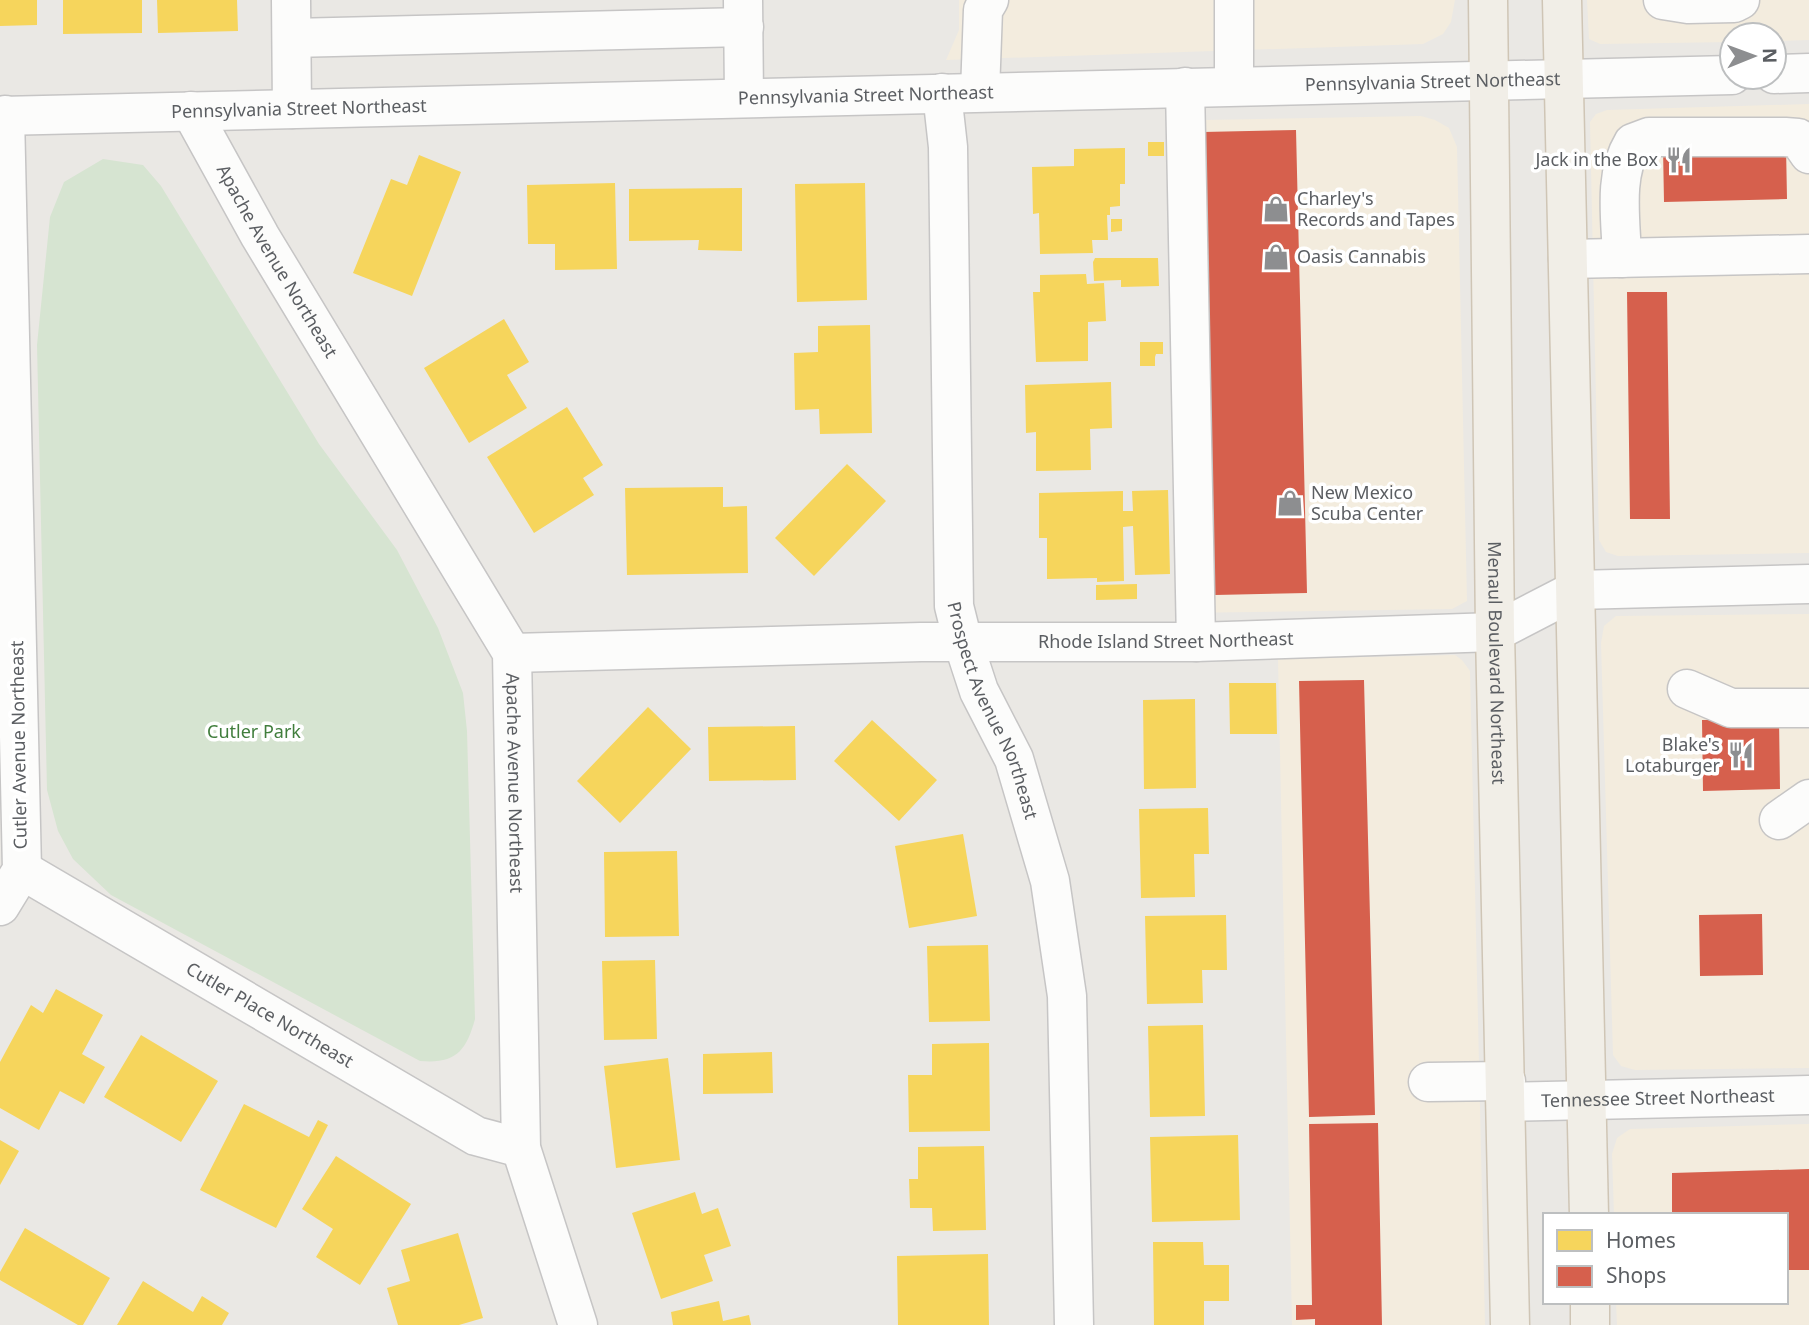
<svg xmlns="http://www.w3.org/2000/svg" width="1809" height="1325" font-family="'Noto Sans',sans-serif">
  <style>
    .commercial { fill: #f3ecde }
    .green { fill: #d6e4d1 }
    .homes { fill: #f6d55c }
    .shops { fill: #d6604d }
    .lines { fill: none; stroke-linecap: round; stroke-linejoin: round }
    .minor-casing { stroke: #c6c5c5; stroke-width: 41 }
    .major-casing { stroke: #cfc5b5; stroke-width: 41 }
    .minor { stroke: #fcfcfb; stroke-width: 38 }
    .major { stroke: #f1eee7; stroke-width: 38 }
    .labels { text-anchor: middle; stroke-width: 7; stroke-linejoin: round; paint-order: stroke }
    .street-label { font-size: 18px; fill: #5b5e62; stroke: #fff }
    .poi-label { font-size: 18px; fill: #5b5e62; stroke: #fff; text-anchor: start }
    .park-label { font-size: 18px; fill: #417e3d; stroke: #fff }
  </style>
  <rect width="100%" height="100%" fill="#eae8e4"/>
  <path class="commercial" d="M 959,0 L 1455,0 L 1451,22 L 1443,34 L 1423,44 L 946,60 L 959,30 Z
    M 1587,0 L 1809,0 L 1809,40 L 1774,41 L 1774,35 L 1732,35 L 1732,42 L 1600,44 L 1589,39 Z
    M 1809,104 L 1809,553 L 1618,556 L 1606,552 L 1599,540 L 1590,122 L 1596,114 L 1607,110 Z
    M 1421,116 L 1435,120 L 1449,128 L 1457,147 L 1467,601 L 1452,609 L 1181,613 L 1204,120 Z
    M 1809,614 L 1809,1068 L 1635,1070 L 1621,1066 L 1613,1055 L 1601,643 L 1604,626 L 1616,616 Z
    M 1455,655 L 1462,660 L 1470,671 L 1485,1325 L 1292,1325 L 1278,659 Z
    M 1809,1124 L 1809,1325 L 1617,1325 L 1616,1302 L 1786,1302 L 1786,1215 L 1614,1215 L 1612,1154 L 1617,1138 L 1630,1129 Z"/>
  <path class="green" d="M 103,159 L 143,165 L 161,186 L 319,444 L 397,550 L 438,628 L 463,693 L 467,731 L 475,1019 C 466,1052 455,1064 420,1061 L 111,895 L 73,859 L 58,831 L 47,790 L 37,345 L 50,217 L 64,182 Z"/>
  <path class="homes" d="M 0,0 L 37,0 L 37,25 L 0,26 Z
    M 63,0 L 142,0 L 142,33 L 63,34 Z
    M 157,0 L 237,0 L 238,31 L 158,33 Z
    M 1148,142 L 1164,142 L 1164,156 L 1148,156 Z
    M 1125,148 L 1125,184 L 1120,184 L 1120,206 L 1110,207 L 1110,215 L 1107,215 L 1108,240 L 1092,240 L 1093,253 L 1040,254 L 1039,213 L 1033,214 L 1032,167 L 1074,166 L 1074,149 Z
    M 419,155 L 461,172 L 412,296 L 353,273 L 391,179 L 407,185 Z
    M 615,183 L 617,269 L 555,270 L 555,244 L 528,244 L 527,185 Z
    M 865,183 L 867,300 L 797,302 L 795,184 Z
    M 742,188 L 742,251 L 698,250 L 699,240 L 629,241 L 629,189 Z
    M 1111,219 L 1122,219 L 1122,231 L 1111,232 Z
    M 1095,258 L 1158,258 L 1159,286 L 1121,287 L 1121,280 L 1094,281 L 1093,262 Z
    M 1086,274 L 1087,284 L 1104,283 L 1106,321 L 1088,322 L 1088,361 L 1036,362 L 1033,292 L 1040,292 L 1040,275 Z
    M 504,319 L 529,362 L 507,375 L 527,408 L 469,443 L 424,368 Z
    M 870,325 L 872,433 L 820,434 L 819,409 L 795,410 L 794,353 L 818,352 L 818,326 Z
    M 1140,342 L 1163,342 L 1163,354 L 1156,354 L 1155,357 L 1155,366 L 1140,366 Z
    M 1111,382 L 1112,428 L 1090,429 L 1091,470 L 1036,471 L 1036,432 L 1026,433 L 1025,385 Z
    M 567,407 L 603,465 L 583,478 L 594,495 L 534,533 L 487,457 Z
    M 847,464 L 886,501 L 814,576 L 775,538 Z
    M 723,487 L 723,507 L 747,506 L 748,573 L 627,575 L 625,488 Z
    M 1168,490 L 1170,574 L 1135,575 L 1133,526 L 1123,527 L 1124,581 L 1097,582 L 1097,578 L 1047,579 L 1047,538 L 1039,538 L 1039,493 L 1123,491 L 1123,511 L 1133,511 L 1132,491 Z
    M 1137,584 L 1137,599 L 1096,600 L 1096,585 Z
    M 1229,683 L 1276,683 L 1277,734 L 1230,734 Z
    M 1195,699 L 1196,788 L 1144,789 L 1143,700 Z
    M 648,707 L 691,749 L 620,823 L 577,781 Z
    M 872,720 L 937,780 L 899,821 L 834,761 Z
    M 795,726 L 796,780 L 709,781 L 708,727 Z
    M 1208,808 L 1209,854 L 1194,854 L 1195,897 L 1141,898 L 1139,809 Z
    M 963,834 L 977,916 L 909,928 L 895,846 Z
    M 677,851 L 679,936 L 605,937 L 604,852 Z
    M 1226,915 L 1227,970 L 1202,970 L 1203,1003 L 1147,1004 L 1145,916 Z
    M 988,945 L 990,1021 L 929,1022 L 927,946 Z
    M 655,960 L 657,1039 L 604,1040 L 602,961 Z
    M 56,989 L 103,1015 L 82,1054 L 105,1067 L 84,1104 L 60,1091 L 39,1130 L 0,1108 L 0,1062 L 31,1005 L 43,1013 Z
    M 1203,1025 L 1205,1116 L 1150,1117 L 1148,1026 Z
    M 141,1035 L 218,1081 L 181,1142 L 104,1097 Z
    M 989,1043 L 990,1131 L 909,1132 L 908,1075 L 932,1075 L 932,1044 Z
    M 772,1052 L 773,1093 L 703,1094 L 703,1054 Z
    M 668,1058 L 680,1160 L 616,1168 L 604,1066 Z
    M 244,1104 L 309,1137 L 318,1120 L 328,1125 L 276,1228 L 200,1190 Z
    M 1238,1135 L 1240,1220 L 1152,1222 L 1150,1137 Z
    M 0,1140 L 19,1151 L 0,1185 Z
    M 984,1146 L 986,1230 L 933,1231 L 932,1208 L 910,1208 L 909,1179 L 918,1179 L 918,1147 Z
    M 336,1156 L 411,1204 L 360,1285 L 316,1257 L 333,1229 L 302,1209 Z
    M 695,1192 L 702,1214 L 718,1208 L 731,1246 L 704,1255 L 713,1281 L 661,1299 L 632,1213 Z
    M 25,1228 L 110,1278 L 83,1325 L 78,1325 L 0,1280 L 0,1272 Z
    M 458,1233 L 483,1318 L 459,1325 L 398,1325 L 387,1288 L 410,1281 L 401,1250 Z
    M 1153,1242 L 1203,1242 L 1204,1265 L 1229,1265 L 1229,1301 L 1204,1301 L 1204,1325 L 1154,1325 Z
    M 988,1254 L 989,1325 L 898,1325 L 897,1256 Z
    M 143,1281 L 193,1312 L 202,1296 L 229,1313 L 222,1325 L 117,1325 Z
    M 719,1301 L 723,1321 L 749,1315 L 751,1325 L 673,1325 L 671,1312 Z"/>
  <path class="shops" d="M 1296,130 L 1307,593 L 1215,595 L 1203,132 Z
    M 1786,146 L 1787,199 L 1664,202 L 1663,148 Z
    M 1627,292 L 1667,292 L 1670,519 L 1630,519 Z
    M 1364,680 L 1375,1115 L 1309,1117 L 1299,681 Z
    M 1779,719 L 1780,789 L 1703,791 L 1702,720 Z
    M 1762,914 L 1763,975 L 1700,976 L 1699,915 Z
    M 1378,1123 L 1382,1325 L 1315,1325 L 1315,1319 L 1296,1320 L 1296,1305 L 1312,1305 L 1309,1124 Z
    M 1809,1169 L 1809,1270 L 1786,1270 L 1786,1215 L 1672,1215 L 1672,1173 Z"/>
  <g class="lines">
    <g class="minor-casing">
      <g id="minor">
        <path d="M 291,0 L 292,109"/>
        <path d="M 743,0 L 744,98"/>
        <path d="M 1234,0 L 1234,86"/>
        <path d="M 1663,0 L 1688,4 L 1734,3 L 1740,0"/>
        <path d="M 292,38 L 744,27"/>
        <path d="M 1774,74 L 1809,73"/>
        <path d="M 1185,87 L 1196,642"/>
        <path d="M 980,92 L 983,10 L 989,0"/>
        <path id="s1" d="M 942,93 L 948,147 L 954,606 L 963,642 L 979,691 L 1014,759 L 1050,881 L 1067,996 L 1074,1325"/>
        <path id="s2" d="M 191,111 L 260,236 L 512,653 L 521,1148 L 578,1325"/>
        <path id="s3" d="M 0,116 L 1732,75"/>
        <path d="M 1622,258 C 1621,220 1613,176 1633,143 L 1649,137 L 1785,137 L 1798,138 L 1809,154"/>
        <path d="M 1568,259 L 1809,254"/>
        <path id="s4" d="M 512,653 L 921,642 L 1196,642 L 1495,632 L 1576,590 L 1809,584"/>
        <path d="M 1687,689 L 1731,708 L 1809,708"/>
        <path d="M 1779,820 L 1809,799"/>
        <path id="s5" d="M 22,870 L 476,1136 L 521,1148"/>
        <path d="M 0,906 L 22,870 L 5,115"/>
        <path d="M 1428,1082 L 1506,1081"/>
        <path id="s6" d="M 1506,1102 L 1809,1095"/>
      </g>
    </g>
    <g class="major-casing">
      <g id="major">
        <path id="s7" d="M 1488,0 L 1495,632 L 1510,1325"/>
        <path d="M 1562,0 L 1589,1215"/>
        <path d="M 1590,1302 L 1590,1325"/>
      </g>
    </g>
    <use href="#minor" class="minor"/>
    <use href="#major" class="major"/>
  </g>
  <defs>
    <g id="restaurant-bare" transform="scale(2.1)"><path d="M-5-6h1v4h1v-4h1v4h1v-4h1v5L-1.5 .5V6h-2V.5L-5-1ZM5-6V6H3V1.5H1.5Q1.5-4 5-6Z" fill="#8d8e90" stroke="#fff" stroke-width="2.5" paint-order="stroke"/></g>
    <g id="shop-bare" transform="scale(2.1)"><path d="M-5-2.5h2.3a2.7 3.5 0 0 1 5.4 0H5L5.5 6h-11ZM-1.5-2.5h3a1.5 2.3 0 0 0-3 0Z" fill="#8d8e90" stroke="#fff" stroke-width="2.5" paint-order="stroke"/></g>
  </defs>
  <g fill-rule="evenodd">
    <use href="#restaurant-bare" x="1679" y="160"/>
    <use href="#shop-bare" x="1276" y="209"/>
    <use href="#shop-bare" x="1276" y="257"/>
    <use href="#shop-bare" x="1290" y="503"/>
    <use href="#restaurant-bare" x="1741" y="755"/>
  </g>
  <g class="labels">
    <g class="street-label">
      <text dy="6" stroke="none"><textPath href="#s3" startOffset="1433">Pennsylvania Street Northeast</textPath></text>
      <text dy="6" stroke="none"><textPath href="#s3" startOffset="866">Pennsylvania Street Northeast</textPath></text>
      <text dy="6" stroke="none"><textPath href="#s3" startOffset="299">Pennsylvania Street Northeast</textPath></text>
      <text dy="6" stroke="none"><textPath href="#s2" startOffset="173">Apache Avenue Northeast</textPath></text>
      <text dy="6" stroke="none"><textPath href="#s4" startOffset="654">Rhode Island Street Northeast</textPath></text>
      <text dy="6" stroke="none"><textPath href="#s7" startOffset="663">Menaul Boulevard Northeast</textPath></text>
      <text dy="6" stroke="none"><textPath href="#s1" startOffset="625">Prospect Avenue Northeast</textPath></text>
      <text transform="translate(19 745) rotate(-91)" y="6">Cutler Avenue Northeast</text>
      <text dy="6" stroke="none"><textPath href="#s2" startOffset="760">Apache Avenue Northeast</textPath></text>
      <text dy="6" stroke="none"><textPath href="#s5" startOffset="287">Cutler Place Northeast</textPath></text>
      <text dy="6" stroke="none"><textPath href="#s6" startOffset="152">Tennessee Street Northeast</textPath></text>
    </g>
    <g class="poi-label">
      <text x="1658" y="166" text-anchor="end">Jack in the Box</text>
      <text x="1297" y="205">Charley's<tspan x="1297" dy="21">Records and Tapes</tspan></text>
      <text x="1297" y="263">Oasis Cannabis</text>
      <text x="1311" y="499">New Mexico<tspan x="1311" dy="21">Scuba Center</tspan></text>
      <text x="1720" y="751" text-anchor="end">Blake's<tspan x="1720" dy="21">Lotaburger</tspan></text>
    </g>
    <g class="park-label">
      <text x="254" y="738">Cutler Park</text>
    </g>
  </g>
  <rect x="1543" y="1213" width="245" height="91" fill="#ffffff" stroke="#bdbfc0" stroke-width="2"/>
  <rect x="1557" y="1230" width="35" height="21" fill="#f6d55c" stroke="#bdbfc0" stroke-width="2"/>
  <text x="1606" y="1248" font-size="21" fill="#5b5e62">Homes</text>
  <rect x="1557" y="1266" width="35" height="21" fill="#d6604d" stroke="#bdbfc0" stroke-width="2"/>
  <text x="1606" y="1283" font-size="21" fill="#5b5e62">Shops</text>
  <g transform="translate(1753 56) rotate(89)"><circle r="33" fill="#ffffff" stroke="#bdbfc0" stroke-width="2"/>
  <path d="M0-5L12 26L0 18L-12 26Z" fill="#8d8e90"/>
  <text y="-10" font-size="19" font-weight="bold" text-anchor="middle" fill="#5b5e62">N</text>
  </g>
</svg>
